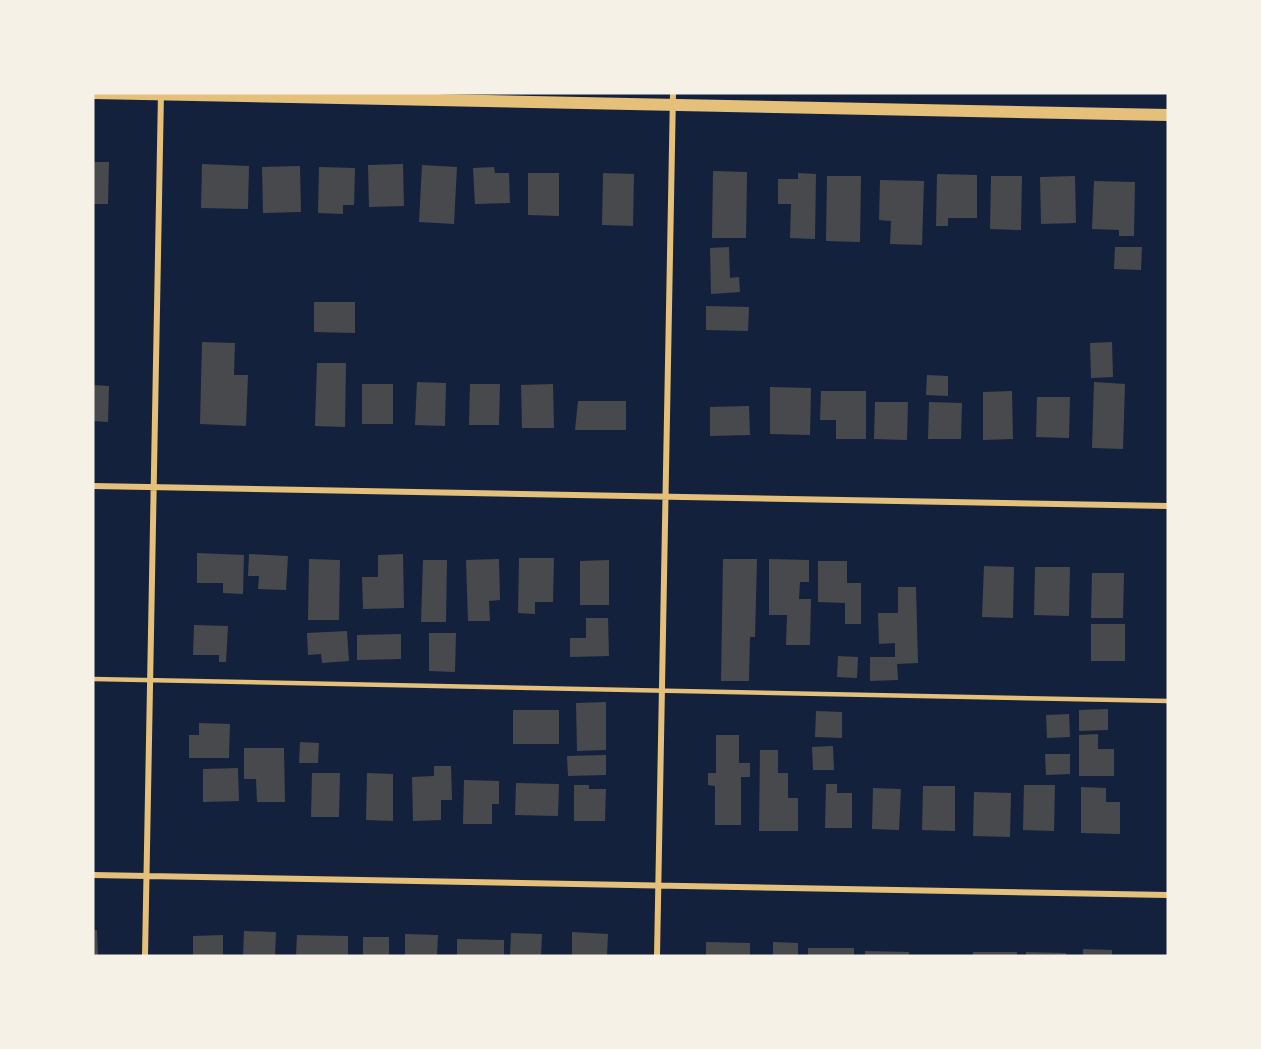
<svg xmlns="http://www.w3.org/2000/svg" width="1261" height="1049" font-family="'Sofia Sans Condensed',sans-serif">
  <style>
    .building { fill: #48494c }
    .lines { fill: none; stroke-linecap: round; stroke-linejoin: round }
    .service { stroke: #e5c07b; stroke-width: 4.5 }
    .minor { stroke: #e5c07b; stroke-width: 6 }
    .secondary { stroke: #e5c07b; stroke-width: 12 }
  </style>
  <rect width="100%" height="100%" fill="#14213d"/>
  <path class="building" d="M 93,162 L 109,162 L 108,204 L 93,204 Z
    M 202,164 L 249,166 L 248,209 L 201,208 Z
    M 403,164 L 404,206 L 369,207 L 368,165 Z
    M 422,165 L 457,167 L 454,224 L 419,222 Z
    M 300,166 L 301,212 L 263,213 L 262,167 Z
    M 319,167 L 355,168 L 354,205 L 343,205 L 343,214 L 318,213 Z
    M 494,167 L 495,173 L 509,173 L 510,203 L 475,204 L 473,168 Z
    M 713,171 L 747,172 L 746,238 L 712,238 Z
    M 528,173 L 559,173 L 559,216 L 528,215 Z
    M 603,173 L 634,174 L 633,226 L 602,225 Z
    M 798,173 L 816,174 L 815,239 L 790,238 L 791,204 L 778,204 L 778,179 L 798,179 Z
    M 937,174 L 977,175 L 977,218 L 948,218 L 948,226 L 936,226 Z
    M 827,176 L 861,176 L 860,242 L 826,241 Z
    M 991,176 L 1022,176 L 1021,230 L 990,229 Z
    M 1075,176 L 1076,223 L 1041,224 L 1040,177 Z
    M 880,180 L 924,181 L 922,245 L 890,244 L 891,221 L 879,220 Z
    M 1094,181 L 1135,182 L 1134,236 L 1119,236 L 1119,230 L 1092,229 Z
    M 729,247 L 730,278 L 739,277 L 740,292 L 711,294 L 710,248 Z
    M 1115,247 L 1142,247 L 1141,270 L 1114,269 Z
    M 314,302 L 355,302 L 355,333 L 314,332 Z
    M 706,306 L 749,307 L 748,331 L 706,330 Z
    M 202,342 L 235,343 L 234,375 L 248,375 L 246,426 L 200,424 Z
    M 1112,342 L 1113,377 L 1091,378 L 1090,343 Z
    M 317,363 L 346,363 L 345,427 L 315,426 Z
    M 927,375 L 948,376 L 948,396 L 926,395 Z
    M 417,382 L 446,383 L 445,426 L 415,425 Z
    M 1094,382 L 1125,384 L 1123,449 L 1092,448 Z
    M 362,384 L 393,384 L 393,424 L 362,424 Z
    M 470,384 L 500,384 L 499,425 L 469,425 Z
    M 553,384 L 554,428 L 522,428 L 521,385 Z
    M 93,385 L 109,386 L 108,422 L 93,421 Z
    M 770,387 L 811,388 L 810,435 L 770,434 Z
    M 821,391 L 866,391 L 866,439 L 836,439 L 836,420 L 820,420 Z
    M 1012,391 L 1013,439 L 983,440 L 983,392 Z
    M 1037,397 L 1070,397 L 1069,438 L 1036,437 Z
    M 578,401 L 626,401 L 626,430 L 575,430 Z
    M 875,402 L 908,402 L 907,440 L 874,439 Z
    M 929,402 L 962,403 L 961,439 L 928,439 Z
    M 749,406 L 750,435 L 710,436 L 710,407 Z
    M 197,553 L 244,555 L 243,594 L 223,593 L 223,583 L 197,583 Z
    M 249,554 L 288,556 L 286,590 L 258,589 L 259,576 L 248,576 Z
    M 403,554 L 404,608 L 363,609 L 362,577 L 378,577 L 378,555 Z
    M 519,558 L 554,558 L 553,602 L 535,602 L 535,614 L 518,613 Z
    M 309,559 L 340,560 L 339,620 L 308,620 Z
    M 499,559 L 500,600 L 489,601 L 490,621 L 468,621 L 466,560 Z
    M 723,559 L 757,559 L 755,637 L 750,637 L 749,681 L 721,681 Z
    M 769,559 L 809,560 L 809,582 L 800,582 L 799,599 L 811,599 L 810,645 L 786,645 L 787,615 L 769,615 Z
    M 423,560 L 447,560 L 446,622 L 421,622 Z
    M 609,560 L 609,605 L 580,605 L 580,561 Z
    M 818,561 L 847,561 L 847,583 L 861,583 L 861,624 L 845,624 L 845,603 L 818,602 Z
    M 984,566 L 1014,567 L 1013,618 L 982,617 Z
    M 1035,567 L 1070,567 L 1069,616 L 1034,615 Z
    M 1092,573 L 1124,573 L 1123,618 L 1091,618 Z
    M 898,587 L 916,587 L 918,663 L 897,664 L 898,680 L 870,681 L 870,657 L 895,657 L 895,643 L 879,644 L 878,613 L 898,613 Z
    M 586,618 L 608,618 L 609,656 L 570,657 L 570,638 L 586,638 Z
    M 1091,624 L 1125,624 L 1125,661 L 1091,661 Z
    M 194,625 L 228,626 L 226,662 L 219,662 L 219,655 L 193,655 Z
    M 347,631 L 349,661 L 322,663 L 321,654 L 308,655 L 307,633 Z
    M 429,633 L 456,633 L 455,672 L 429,671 Z
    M 401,634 L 401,659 L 357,660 L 357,635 Z
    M 838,656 L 858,657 L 857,678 L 837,677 Z
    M 606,702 L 606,750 L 577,751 L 576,703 Z
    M 1108,709 L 1108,730 L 1079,731 L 1079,710 Z
    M 513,710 L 559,710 L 559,744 L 513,744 Z
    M 816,711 L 842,712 L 842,738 L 815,737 Z
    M 1069,714 L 1070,737 L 1047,738 L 1046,715 Z
    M 199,723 L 230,724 L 229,758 L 189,758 L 189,735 L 199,735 Z
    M 1098,734 L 1098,749 L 1114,749 L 1114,776 L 1079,776 L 1079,735 Z
    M 716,735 L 739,735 L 739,763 L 750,763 L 750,777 L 741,777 L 741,825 L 715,825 L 715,786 L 708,785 L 708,773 L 716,773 Z
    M 300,742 L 319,743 L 318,763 L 299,763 Z
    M 833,746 L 834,770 L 813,770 L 812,747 Z
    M 244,748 L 284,748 L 285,802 L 257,802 L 256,779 L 244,779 Z
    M 760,750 L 778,750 L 778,773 L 788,773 L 788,798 L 798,798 L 798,831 L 759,831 Z
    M 1045,754 L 1070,754 L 1070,774 L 1046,775 Z
    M 606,755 L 606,775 L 568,776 L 567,756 Z
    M 434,766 L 451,766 L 452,800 L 441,800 L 441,820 L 413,821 L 412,777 L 434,776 Z
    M 238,768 L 239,801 L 203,802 L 203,769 Z
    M 312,773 L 340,773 L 339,817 L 311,817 Z
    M 367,773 L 393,774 L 393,821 L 366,820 Z
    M 464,780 L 499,781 L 499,804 L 492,804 L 492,824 L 463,824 Z
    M 516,783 L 559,784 L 558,816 L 515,815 Z
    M 826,784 L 837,784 L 837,793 L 852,793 L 852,828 L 825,828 Z
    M 574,785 L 589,785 L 589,789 L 606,789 L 605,821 L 574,821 Z
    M 1024,785 L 1055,785 L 1054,831 L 1023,830 Z
    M 923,786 L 955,786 L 955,831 L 922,830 Z
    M 1081,787 L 1106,788 L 1106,802 L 1120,802 L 1120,834 L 1081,833 Z
    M 873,788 L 901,789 L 899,830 L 872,829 Z
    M 974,792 L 1011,793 L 1010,837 L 973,836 Z
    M 93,930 L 97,930 L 98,956 L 93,956 Z
    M 244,931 L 276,932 L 275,956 L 243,956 Z
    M 572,932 L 608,934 L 607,956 L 572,956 Z
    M 511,933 L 542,934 L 541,956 L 510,956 Z
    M 405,934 L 438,935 L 437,956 L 405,956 Z
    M 223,935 L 223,956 L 193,956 L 193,936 Z
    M 297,935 L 348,936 L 348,956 L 296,956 Z
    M 363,937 L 389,937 L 389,956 L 363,956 Z
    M 457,939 L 504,940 L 504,956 L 457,956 Z
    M 706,942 L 750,943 L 750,956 L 706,956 Z
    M 773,942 L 798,943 L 798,956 L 773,956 Z
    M 808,948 L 854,948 L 854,956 L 808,956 Z
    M 1083,949 L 1112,950 L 1112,956 L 1083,956 Z
    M 865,951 L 909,952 L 909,956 L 865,956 Z
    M 973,952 L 1017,952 L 1017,956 L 973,956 Z
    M 1026,952 L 1066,953 L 1066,956 L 1026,956 Z"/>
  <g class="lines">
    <path class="service" d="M 93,679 L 1168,701"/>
    <path class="minor" d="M 93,486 L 1168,506
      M 93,875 L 1168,895
      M 145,956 L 161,93
      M 657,956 L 673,93"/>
    <path class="secondary" d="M 93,93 L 1168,115"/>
  </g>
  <rect width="1261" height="1049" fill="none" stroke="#f6f1e7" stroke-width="189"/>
</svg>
